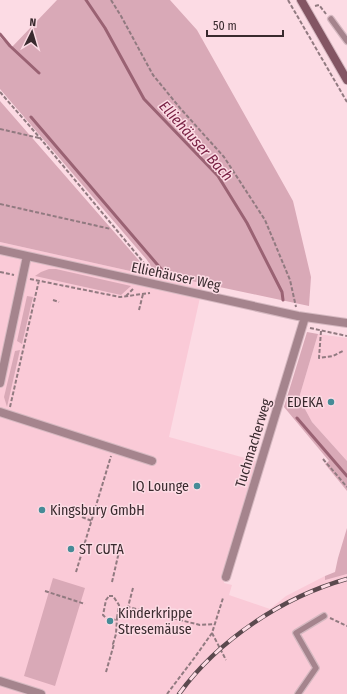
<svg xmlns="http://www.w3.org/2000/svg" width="347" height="694" font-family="'Fira Sans Condensed',sans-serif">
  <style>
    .built { fill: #facad7 }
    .green { fill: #d9a9b7 }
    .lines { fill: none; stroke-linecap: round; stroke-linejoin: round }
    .stream { stroke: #9a6273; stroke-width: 3 }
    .lane-casing { stroke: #d5b8c0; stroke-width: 8 }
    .street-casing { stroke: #d5b8c0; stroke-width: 10 }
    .secondary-casing { stroke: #d5b8c0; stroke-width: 10 }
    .path { stroke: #917a80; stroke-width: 2; stroke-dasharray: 4 2; stroke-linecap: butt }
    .lane { stroke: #a5848d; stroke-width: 5.5 }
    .street { stroke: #a5848d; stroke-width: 8 }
    .secondary { stroke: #835563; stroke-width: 8 }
    .rail-casing { stroke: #5b494e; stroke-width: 4.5 }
    .rail { stroke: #fcdbe4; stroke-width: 3; stroke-dasharray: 9; stroke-linecap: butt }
    .poi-dot { fill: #468b97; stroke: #fcdbe4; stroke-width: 1.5 }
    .labels { text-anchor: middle; stroke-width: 3; stroke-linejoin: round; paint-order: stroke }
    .street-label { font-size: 14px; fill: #392a2e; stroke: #fcdbe4 }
    .poi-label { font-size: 14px; fill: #392a2e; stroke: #fcdbe4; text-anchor: start }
    .water-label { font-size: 15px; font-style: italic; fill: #771f42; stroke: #fcdbe4 }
  </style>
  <rect width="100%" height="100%" fill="#fcdbe4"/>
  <path class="built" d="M 0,242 L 139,273 L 143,265 L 159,274 L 203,284 L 169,437 L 256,461 L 229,553 L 224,583 L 232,585 L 229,595 L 270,609 L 286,596 L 325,576 L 325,579 L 347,574 L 347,694 L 0,694 Z
    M 318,334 L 347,338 L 347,461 L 312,422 L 299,398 Z"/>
  <path class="green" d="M 57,0 L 170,0 L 197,30 L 293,201 L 311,277 L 309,306 L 158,274 L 153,270 L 147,260 L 0,89 L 0,37 L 11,48 Z
    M 0,101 L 143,265 L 139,273 L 0,242 Z
    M 49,269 L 56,269 L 131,286 L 121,295 L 35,276 L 41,272 Z
    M 27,296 L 33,297 L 22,344 L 17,341 Z
    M 307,332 L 318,334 L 299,398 L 312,422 L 347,461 L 347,491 L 325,464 L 329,461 L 284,407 Z
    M 20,350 L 7,407 L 4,397 L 15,351 Z
    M 347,528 L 347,574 L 325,580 L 325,576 L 335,572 L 338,558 Z
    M 53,578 L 85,588 L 55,686 L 24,676 Z"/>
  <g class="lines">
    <path class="stream" d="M 86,0 L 105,28 L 144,99 L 218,176 L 247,223 L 282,292 L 283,300
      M 0,34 L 10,46 L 39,73
      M 31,117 L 162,270
      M 297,418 L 347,476"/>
    <g class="lane-casing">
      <path id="lane" d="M 331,19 L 347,41
        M 298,694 L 316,668 L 296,633 L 324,616"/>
    </g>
    <g class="street-casing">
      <path id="street" d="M 0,250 L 298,316 L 347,323
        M 0,383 L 27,256
        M 0,412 L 152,461
        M 226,577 L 305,317
        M 0,681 L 41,694"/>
    </g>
    <g class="secondary-casing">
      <path id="secondary" d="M 301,0 L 347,80"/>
    </g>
    <path class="path" d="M 111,0 L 121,16 L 153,75 L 180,108 L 224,157 L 265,220 L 290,280 L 296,307
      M 288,0 L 347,102
      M 315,6 L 319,5 L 326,14
      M 0,92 L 40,138 L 154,275
      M 0,129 L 39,138
      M 0,204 L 111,229
      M 0,272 L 14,275
      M 30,279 L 120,297 L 150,293
      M 126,296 L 133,289
      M 53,300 L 59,302
      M 139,310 L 143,294
      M 310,328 L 347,336
      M 321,331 L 319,358 L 333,356 L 343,351
      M 10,407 L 39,280
      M 323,459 L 347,487
      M 82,517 L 92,521
      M 76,572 L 111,456
      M 112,582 L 121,543
      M 133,588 L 128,607 L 200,625 L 214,624
      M 45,591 L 85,604
      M 109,596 L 113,596 L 119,605 L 117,618 L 113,621 L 107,619 L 103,615 L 106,600 Z
      M 330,618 L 347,626
      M 212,633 L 226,660
      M 106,672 L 114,644 L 113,644 L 116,634 L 117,618
      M 167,694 L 195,657 L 212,633 L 223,598"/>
    <use href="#lane" class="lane"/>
    <use href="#street" class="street"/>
    <use href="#secondary" class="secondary"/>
    <g class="rail-casing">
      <path id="rail" d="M 179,694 C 218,640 283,597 347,579"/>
    </g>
    <use href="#rail" class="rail"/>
  </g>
  <g class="poi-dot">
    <circle cx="331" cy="402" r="4"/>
    <circle cx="197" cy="486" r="4"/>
    <circle cx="42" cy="510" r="4"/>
    <circle cx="71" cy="549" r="4"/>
    <circle cx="110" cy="621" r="4"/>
  </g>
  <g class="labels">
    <g class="street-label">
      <text transform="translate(176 276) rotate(12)" y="5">Elliehäuser Weg</text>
      <text transform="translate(253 443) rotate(-73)" y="5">Tuchmacherweg</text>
    </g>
    <g class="poi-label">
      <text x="323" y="407" text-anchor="end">EDEKA</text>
      <text x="189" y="491" text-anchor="end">IQ Lounge</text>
      <text x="50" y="515">Kingsbury GmbH</text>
      <text x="79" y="554">ST CUTA</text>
      <text x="118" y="618">Kinderkrippe<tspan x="118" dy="16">Stresemäuse</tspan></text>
    </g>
    <g class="water-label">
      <text transform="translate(196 141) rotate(48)" y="5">Elliehäuser Bach</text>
    </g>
  </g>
  <g transform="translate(32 32) rotate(5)" stroke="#fcdbe4" stroke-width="3" paint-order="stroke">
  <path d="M0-3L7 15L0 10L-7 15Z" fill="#392a2e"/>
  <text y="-6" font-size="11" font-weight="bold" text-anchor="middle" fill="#392a2e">N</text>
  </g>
  <path d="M207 30v6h76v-6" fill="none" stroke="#392a2e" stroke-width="2"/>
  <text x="213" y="30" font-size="12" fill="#392a2e" stroke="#fcdbe4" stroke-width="3" paint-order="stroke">50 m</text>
</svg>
